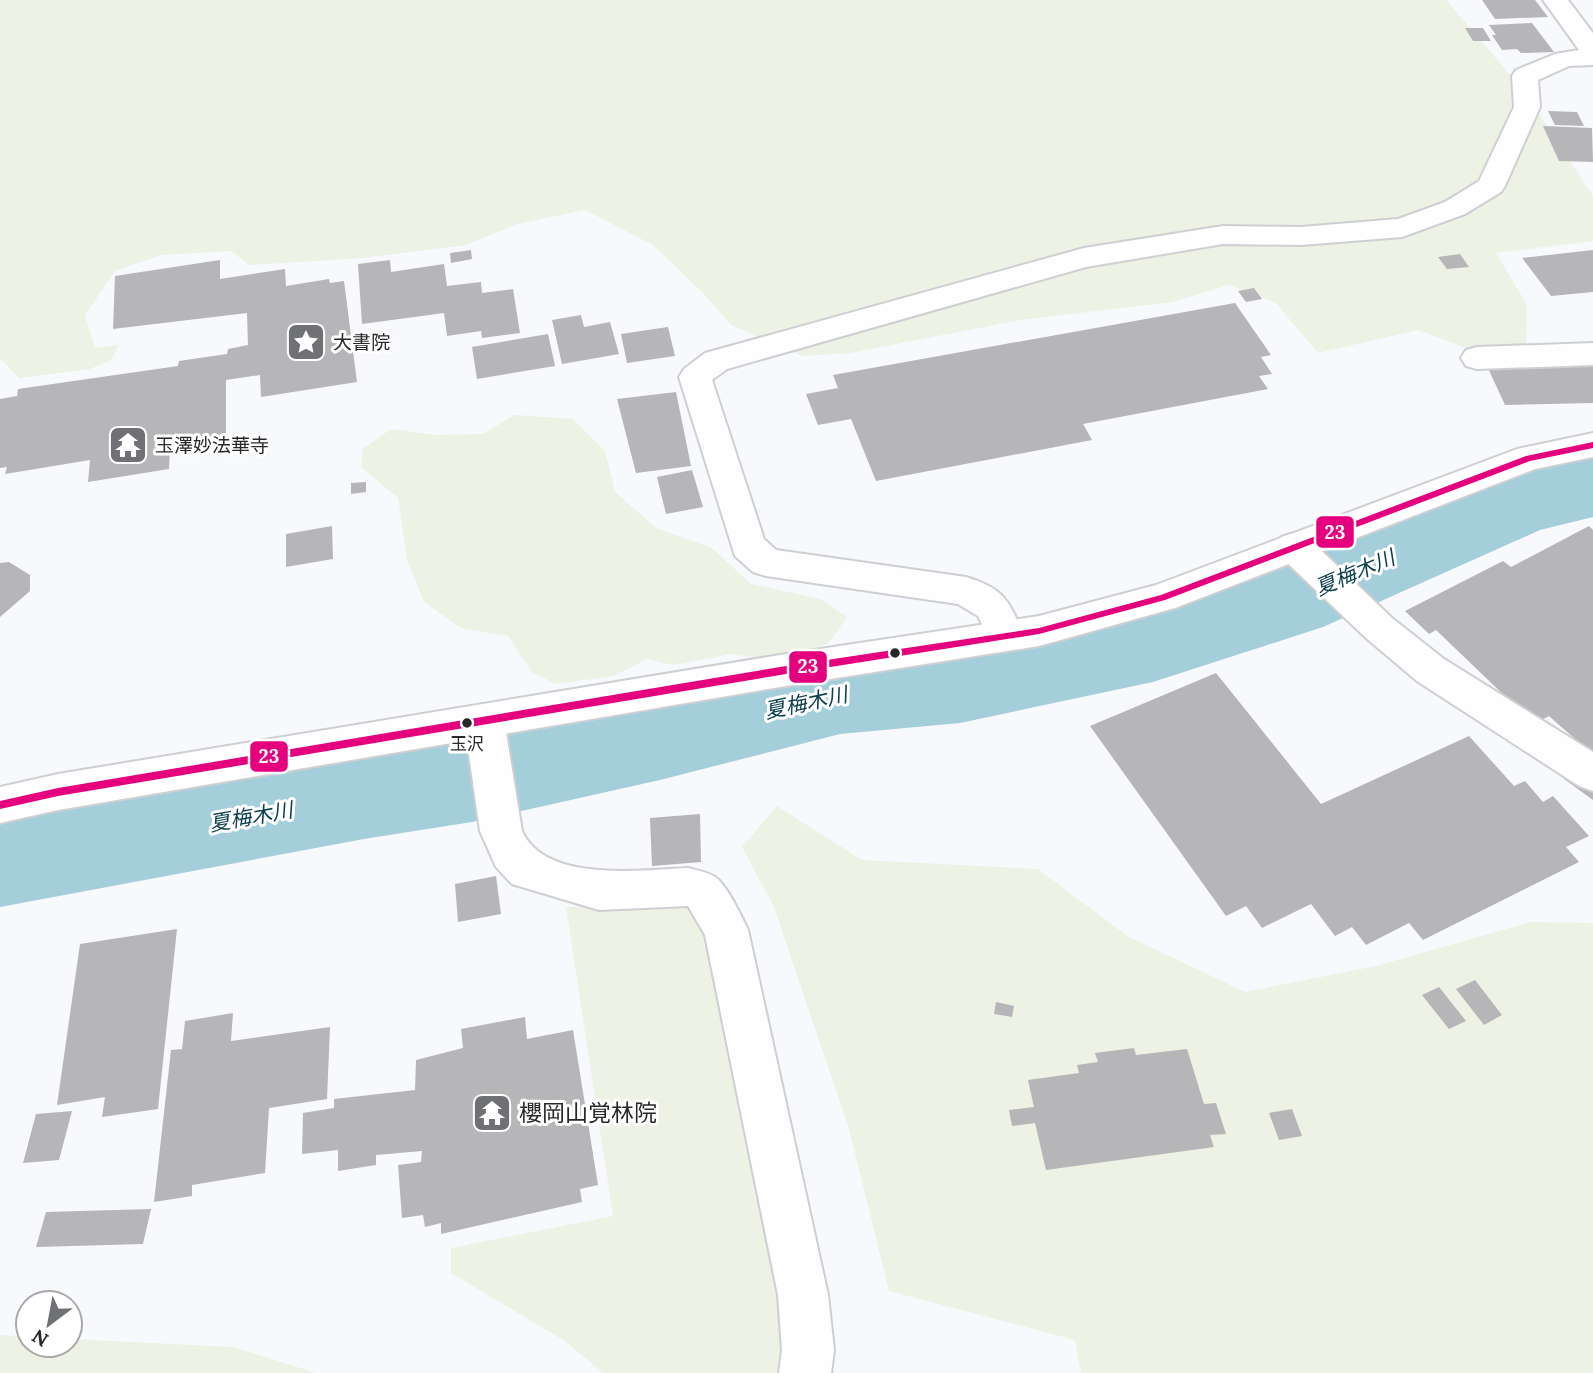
<svg xmlns="http://www.w3.org/2000/svg" width="1593" height="1373" font-family="Lora,'Noto Sans JP',serif">
  <style>
    .green { fill: #edf2e4 }
    .lines { fill: none; stroke-linecap: round; stroke-linejoin: round }
    .river { fill: #a5cedb; fill-rule: evenodd }
    .building { fill: #b6b5b7 }
    .minor-casing { stroke: #cecfd2; stroke-width: 4 }
    .major-casing { stroke: #cecfd2; stroke-width: 4 }
    .minor { fill: #fefeff; fill-rule: evenodd }
    .major { fill: #fefeff; fill-rule: evenodd }
    .bus-1-casing { stroke: #fff; stroke-width: 5 }
    .bus-1 { fill: #e5007d; fill-rule: evenodd }
    .bus-dot { fill: #27282a; stroke: #fff; stroke-width: 2.5 }
    .labels { text-anchor: middle; stroke-width: 6; stroke-linejoin: round; paint-order: stroke }
    .bus-label { font-size: 17px; fill: #27282a; stroke: #fff }
    .poi-label { font-size: 19px; fill: #27282a; stroke: #fff; text-anchor: start }
    .water-label { font-size: 21px; font-style: italic; fill: #0d414e; stroke: #fff }
    .near-poi-label { font-size: 23px; fill: #27282a; stroke: #fff; text-anchor: start }
    .line-badge { stroke: #fff; stroke-width: 2.5 }
    .badge-label { font-size: 19px; text-anchor: middle; font-weight: bold; fill: #fff }
  </style>
  <rect width="100%" height="100%" fill="#f7f9fd"/>
  <path class="green" d="M 0,0 L 1446,0 L 1523,90 L 1593,196 L 1593,241 L 1496,253 L 1527,305 L 1526,344 L 1472,350 L 1418,330 L 1318,353 L 1275,302 L 1229,285 L 1172,302 L 1020,320 L 850,353 L 802,356 L 731,325 L 706,296 L 653,245 L 585,210 L 517,224 L 466,245 L 363,258 L 249,265 L 231,251 L 161,255 L 115,271 L 85,315 L 95,348 L 119,345 L 111,360 L 90,369 L 19,378 L 0,358 Z
    M 514,415 L 573,419 L 605,451 L 615,492 L 656,528 L 712,548 L 751,584 L 821,599 L 847,617 L 828,644 L 765,659 L 731,654 L 673,665 L 647,659 L 614,676 L 556,684 L 532,672 L 508,636 L 461,628 L 424,602 L 407,559 L 398,498 L 361,467 L 363,449 L 391,429 L 435,435 L 483,434 Z
    M 777,806 L 862,860 L 1038,869 L 1129,937 L 1245,992 L 1376,966 L 1530,922 L 1593,923 L 1593,1373 L 1081,1373 L 1075,1340 L 889,1291 L 849,1129 L 774,907 L 742,847 Z
    M 684,895 L 710,929 L 802,1353 L 834,1358 L 832,1373 L 603,1373 L 565,1341 L 451,1273 L 451,1248 L 613,1216 L 566,907 L 626,906 Z
    M 0,1335 L 28,1337 L 28,1345 L 70,1345 L 70,1339 L 233,1347 L 316,1373 L 0,1373 Z"/>
  <g class="lines">
    <path class="river" d="M 1593,453 L 1593,517 L 1540,530 L 1323,627 L 1153,682 L 960,723 L 840,734 L 660,780 L 472,822 L 364,839 L 0,907 L 0,813 L 364,751 L 472,736 L 660,696 L 840,654 L 960,645 L 1153,606 L 1265,573 L 1486,481 Z"/>
  </g>
  <path class="building" d="M 1482,0 L 1535,0 L 1548,17 L 1495,19 Z
    M 1532,23 L 1554,52 L 1521,53 L 1517,49 L 1502,50 L 1492,35 L 1496,35 L 1489,25 Z
    M 1465,28 L 1483,28 L 1491,41 L 1473,41 Z
    M 1548,111 L 1577,112 L 1584,126 L 1555,125 Z
    M 1543,126 L 1592,128 L 1593,162 L 1559,161 Z
    M 471,250 L 472,259 L 451,263 L 450,253 Z
    M 1593,250 L 1593,292 L 1551,296 L 1522,258 Z
    M 1460,254 L 1469,267 L 1447,269 L 1438,257 Z
    M 220,260 L 220,279 L 285,269 L 286,286 L 329,279 L 330,283 L 344,281 L 357,382 L 261,397 L 260,375 L 226,380 L 226,438 L 170,447 L 169,469 L 88,482 L 90,460 L 5,474 L 7,467 L 0,468 L 0,399 L 17,396 L 18,389 L 178,366 L 179,361 L 227,354 L 228,349 L 248,345 L 247,313 L 113,329 L 115,276 Z
    M 390,260 L 391,272 L 444,264 L 447,286 L 481,282 L 482,293 L 513,289 L 520,333 L 482,338 L 481,331 L 447,336 L 444,313 L 362,324 L 358,264 Z
    M 1254,288 L 1262,299 L 1246,302 L 1238,291 Z
    M 1235,303 L 1271,355 L 1261,357 L 1272,374 L 1259,376 L 1268,389 L 1083,424 L 1092,440 L 876,481 L 851,419 L 818,425 L 806,394 L 838,388 L 833,375 Z
    M 581,315 L 584,327 L 610,322 L 619,354 L 562,364 L 552,320 Z
    M 668,327 L 675,356 L 627,363 L 621,334 Z
    M 548,334 L 555,366 L 477,379 L 472,347 Z
    M 1593,365 L 1593,403 L 1505,405 L 1487,366 Z
    M 676,392 L 691,466 L 636,473 L 617,399 Z
    M 692,470 L 703,507 L 666,514 L 657,477 Z
    M 366,482 L 366,492 L 351,494 L 351,483 Z
    M 332,526 L 333,559 L 286,567 L 286,534 Z
    M 1589,526 L 1593,530 L 1593,755 L 1549,716 L 1534,724 L 1436,630 L 1429,634 L 1405,611 L 1503,561 L 1511,567 Z
    M 9,562 L 30,575 L 30,591 L 0,617 L 0,563 Z
    M 1216,673 L 1321,804 L 1469,736 L 1514,786 L 1525,781 L 1543,802 L 1553,796 L 1589,836 L 1566,847 L 1579,862 L 1423,940 L 1409,923 L 1366,945 L 1352,927 L 1335,936 L 1311,904 L 1262,928 L 1246,906 L 1226,916 L 1090,726 Z
    M 1593,762 L 1593,800 L 1564,779 Z
    M 700,814 L 701,862 L 652,866 L 650,818 Z
    M 496,876 L 501,914 L 458,922 L 455,884 Z
    M 177,929 L 158,1109 L 102,1117 L 105,1097 L 57,1105 L 80,944 Z
    M 1475,980 L 1502,1015 L 1484,1025 L 1456,989 Z
    M 1439,987 L 1466,1021 L 1449,1029 L 1422,995 Z
    M 996,1002 L 1014,1006 L 1012,1017 L 994,1014 Z
    M 233,1013 L 231,1041 L 330,1027 L 327,1099 L 269,1108 L 265,1173 L 192,1185 L 192,1196 L 154,1202 L 171,1050 L 182,1049 L 185,1021 Z
    M 525,1017 L 527,1039 L 573,1030 L 598,1185 L 580,1189 L 582,1202 L 441,1234 L 441,1223 L 425,1227 L 423,1215 L 402,1218 L 398,1165 L 421,1162 L 422,1151 L 376,1155 L 376,1165 L 338,1171 L 338,1150 L 302,1154 L 303,1113 L 334,1108 L 334,1099 L 415,1090 L 416,1060 L 463,1048 L 461,1029 Z
    M 1134,1048 L 1136,1055 L 1187,1049 L 1204,1104 L 1216,1103 L 1226,1134 L 1210,1135 L 1214,1147 L 1046,1170 L 1035,1123 L 1012,1126 L 1009,1110 L 1034,1107 L 1028,1080 L 1079,1073 L 1077,1065 L 1098,1062 L 1095,1053 Z
    M 1292,1109 L 1302,1136 L 1279,1140 L 1269,1113 Z
    M 72,1111 L 59,1160 L 23,1163 L 36,1114 Z
    M 151,1209 L 143,1244 L 36,1247 L 46,1212 Z"/>
  <g class="lines">
    <g class="minor-casing">
      <path id="minor" d="M 1543,0 L 1568,0 L 1593,33 L 1593,65 L 1569,66 L 1538,80 L 1540,107 L 1505,186 L 1501,192 L 1465,214 L 1402,237 L 1301,245 L 1223,244 L 1086,267 L 727,369 L 712,380 L 764,539 L 776,550 L 966,577 C 1005,589 1009,601 1024,636 L 1018,647 L 1005,651 L 992,647 L 978,616 L 958,604 L 766,576 L 753,572 L 735,556 L 679,377 L 684,369 L 705,353 L 1084,248 L 1223,226 L 1301,227 L 1398,219 L 1445,202 L 1479,181 L 1514,107 L 1512,76 L 1516,70 L 1555,54 L 1579,50 Z
        M 1593,343 L 1593,365 L 1477,369 L 1466,366 L 1461,358 L 1466,350 L 1477,347 Z
        M 1294,533 L 1307,537 L 1392,618 L 1444,659 L 1593,752 L 1593,791 L 1579,786 L 1417,681 L 1366,638 L 1281,557 L 1276,547 L 1281,537 Z
        M 484,704 L 498,708 L 504,720 L 522,831 C 545,883 641,870 688,868 C 696,870 708,872 715,877 C 726,884 742,917 748,930 L 828,1295 L 834,1350 L 831,1373 L 779,1373 L 782,1350 L 778,1295 L 705,935 L 688,906 L 599,910 L 512,884 L 496,867 L 480,831 L 464,720 L 470,708 Z"/>
    </g>
    <g class="major-casing">
      <path id="major" d="M 1593,433 L 1593,457 L 1535,469 L 1175,608 L 1039,646 L 780,687 L 58,810 L 0,823 L 0,787 L 58,774 L 780,655 L 1039,616 L 1156,585 L 1517,449 Z"/>
    </g>
    <use href="#minor" class="minor"/>
    <use href="#major" class="major"/>
    <g class="bus-1-casing">
      <path id="bus-1" d="M 1593,442 L 1593,448 L 1530,461 L 1165,600 L 1039,634 L 780,675 L 58,796 L 0,809 L 0,801 L 58,788 L 780,667 L 1039,628 L 1161,595 L 1526,456 Z"/>
    </g>
    <use href="#bus-1" class="bus-1"/>
  </g>
  <defs>
    <g id="sight-square" transform="scale(2.0125)"><rect x="-9" y="-9" width="18" height="18" rx="4" fill="#707174" stroke="#fff"/><path d="M0-6L1.8-2.2L6-1.7L2.9 1.2L3.7 5.4L0 3.3L-3.7 5.4L-2.9 1.2L-6-1.7L-1.8-2.2Z" fill="#fff"/></g>
    <g id="temple-square" transform="scale(2.0125)"><rect x="-9" y="-9" width="18" height="18" rx="4" fill="#707174" stroke="#fff"/><path d="M0-6L5-2H3V0L6.5 2.5H4V6H1.5V3h-3V6H-4V2.5H-6.5L-3 0V-2H-5Z" fill="#fff"/></g>
  </defs>
  <g fill-rule="evenodd">
    <use href="#sight-square" x="306" y="342"/>
    <use href="#temple-square" x="128" y="445"/>
    <use href="#temple-square" x="492" y="1113"/>
  </g>
  <g class="bus-dot">
    <circle cx="895" cy="653" r="6"/>
    <circle cx="467" cy="723" r="6"/>
  </g>
  <g class="labels">
    <g class="bus-label">
      <text x="467" y="750">玉沢</text>
    </g>
    <g class="poi-label">
      <text x="333" y="349">大書院</text>
      <text x="155" y="452">玉澤妙法華寺</text>
    </g>
    <g class="water-label">
      <text transform="translate(1355 573) rotate(-23)" y="7">夏梅木川</text>
      <text transform="translate(806 703) rotate(-12)" y="7">夏梅木川</text>
      <text transform="translate(251 817) rotate(-10)" y="7">夏梅木川</text>
    </g>
    <g class="near-poi-label">
      <text x="519" y="1121">櫻岡山覚林院</text>
    </g>
  </g>
  <g class="line-badge">
    <rect x="1315" y="515" width="40" height="34" rx="7" fill="#e5007d"/>
    <rect x="788" y="650" width="40" height="34" rx="7" fill="#e5007d"/>
    <rect x="249" y="740" width="40" height="33" rx="7" fill="#e5007d"/>
  </g>
  <g class="badge-label">
    <text x="1335" y="539">23</text>
    <text x="808" y="673">23</text>
    <text x="269" y="763">23</text>
  </g>
  <g transform="translate(49 1324) rotate(212)"><circle r="33" fill="#ffffff" stroke="#a9a9aa" stroke-width="2"/>
  <path d="M0-5L12 26L0 18L-12 26Z" fill="#707174"/>
  <text y="-10" font-size="19" font-weight="bold" text-anchor="middle" fill="#27282a">N</text>
  </g>
</svg>
